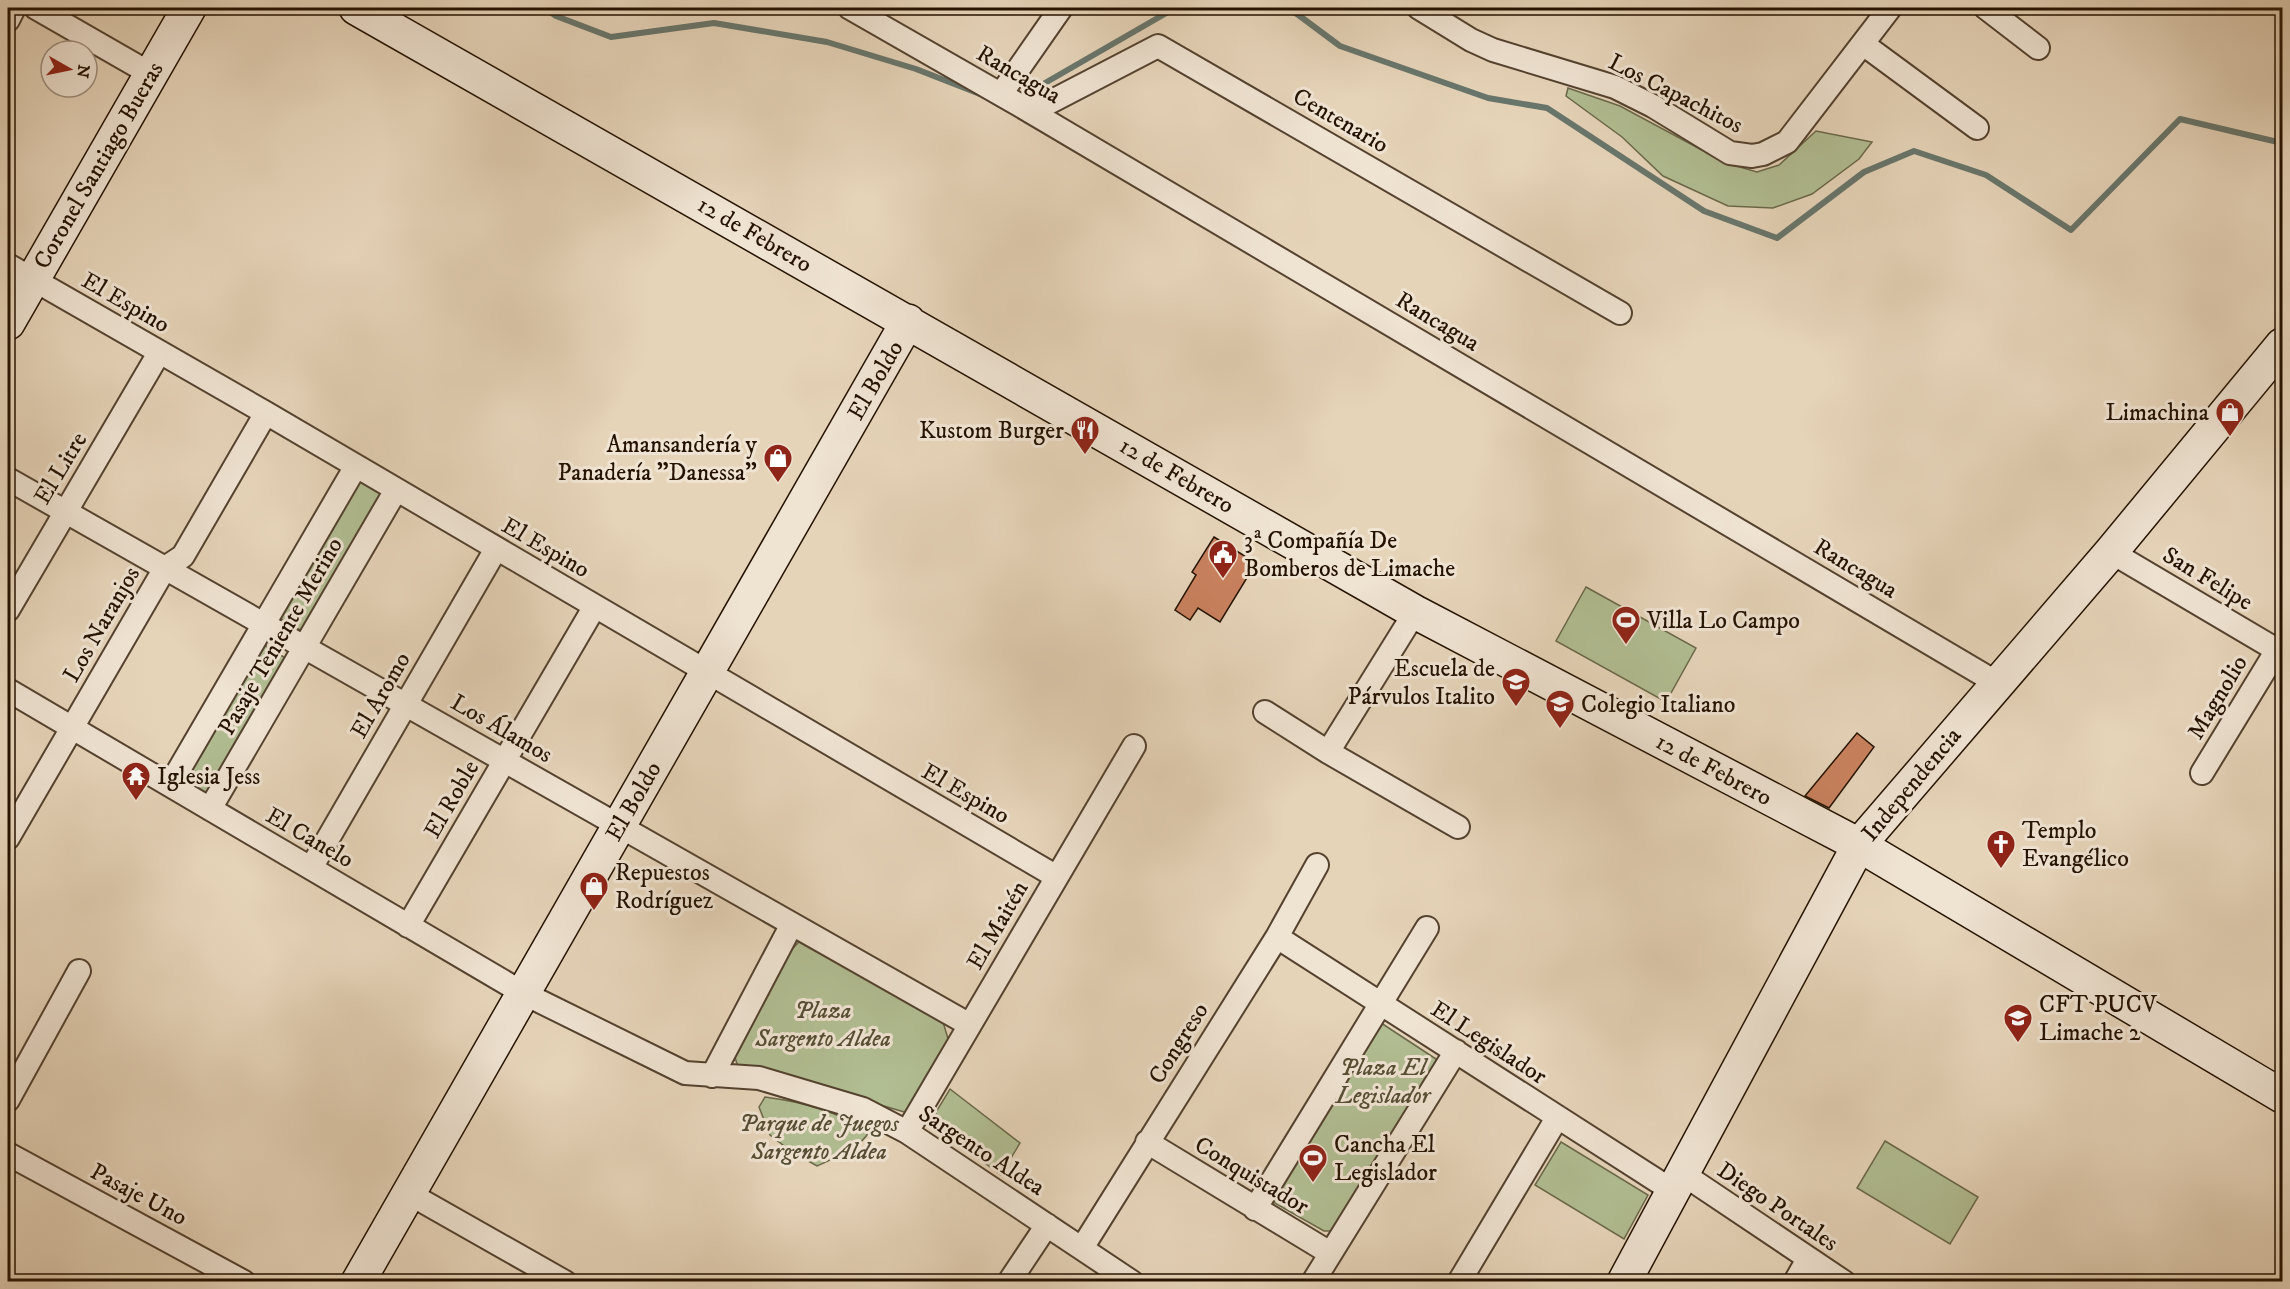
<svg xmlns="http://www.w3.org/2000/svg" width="2290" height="1289" font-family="'IM FELL DW Pica',serif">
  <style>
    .green { fill: #b1bd92; stroke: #6a684a; stroke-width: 1.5 }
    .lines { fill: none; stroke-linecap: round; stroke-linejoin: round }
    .stream { stroke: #68766c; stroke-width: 6 }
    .building { fill: #c9815e; stroke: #241201; stroke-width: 1.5 }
    .street-casing { stroke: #54422f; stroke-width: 26 }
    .secondary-casing { stroke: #241201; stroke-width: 36 }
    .street { stroke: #efe3d2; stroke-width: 22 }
    .secondary { stroke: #efe3d2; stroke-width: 33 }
    .labels { text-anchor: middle; stroke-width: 6; stroke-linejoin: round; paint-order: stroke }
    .street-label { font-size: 24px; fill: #241201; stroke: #efe3d2 }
    .poi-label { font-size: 24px; fill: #241201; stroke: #efe3d2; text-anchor: start }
    .park-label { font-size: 24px; font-style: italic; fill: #554e34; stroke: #efe3d2 }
  </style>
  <rect width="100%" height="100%" fill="#e6d4b9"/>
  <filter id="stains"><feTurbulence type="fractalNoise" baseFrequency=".00333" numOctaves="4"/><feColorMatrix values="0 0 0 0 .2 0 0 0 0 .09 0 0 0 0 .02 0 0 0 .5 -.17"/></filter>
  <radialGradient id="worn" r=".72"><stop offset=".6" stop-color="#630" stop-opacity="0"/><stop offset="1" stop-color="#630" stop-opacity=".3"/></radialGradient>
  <path class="green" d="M 1568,88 L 1620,106 L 1726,163 L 1757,172 L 1779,165 L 1816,131 L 1872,142 L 1859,159 L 1812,194 L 1773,208 L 1728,206 L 1663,176 L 1622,137 L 1566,96 Z
    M 358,480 L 388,498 L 307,634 L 276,616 Z
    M 1586,587 L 1696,648 L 1666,702 L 1556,641 Z
    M 258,641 L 287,659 L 205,795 L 174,777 Z
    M 801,940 L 943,1022 L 949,1042 L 908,1113 L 801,1082 L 738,1067 L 733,1051 L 792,949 Z
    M 1375,1019 L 1436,1059 L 1435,1071 L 1338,1231 L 1324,1231 L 1271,1201 Z
    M 950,1089 L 1020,1143 L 1001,1175 L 934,1126 L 936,1112 Z
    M 765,1097 C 802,1102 837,1111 869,1132 C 858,1150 836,1157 817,1166 L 792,1152 L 770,1135 L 759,1107 Z
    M 1885,1141 L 1978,1197 L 1950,1244 L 1857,1188 Z
    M 1561,1142 L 1648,1195 L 1624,1239 L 1535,1185 Z"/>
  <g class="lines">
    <path class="stream" d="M 545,8 L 556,16 L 611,37 L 714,23 L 827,42 L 916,69 L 980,94
      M 1289,8 L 1340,46 L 1488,98 L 1547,108 L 1704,211 L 1777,238 L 1864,172 L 1914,151 L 1986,175 L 2071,230 L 2180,119 L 2282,143
      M 1019,98 L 1175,8"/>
  </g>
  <path class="building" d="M 1214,537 L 1256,563 L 1220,622 L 1198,608 L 1190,620 L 1175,610 L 1196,575 L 1192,572 Z
    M 1857,733 L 1874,747 L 1829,808 L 1805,796 Z"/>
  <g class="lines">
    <g class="street-casing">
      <path id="street" d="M 36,8 L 151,74
        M 850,8 L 1021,106 L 1997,683
        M 1419,8 L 1471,40 L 1493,50 L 1615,87 L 1653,106 L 1730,153 L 1752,156 L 1763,154 L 1787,142 L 1890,8
        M 1986,8 L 2038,48
        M 8,20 L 14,8
        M 1863,44 L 1977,128
        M 1001,94 L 1061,8
        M 1031,112 L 1158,46 L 1620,313
        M 8,265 L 266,413 L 1057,877
        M 8,479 L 970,1025
        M 2111,552 L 2282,653
        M 8,610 L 159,353
        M 8,690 L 523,993 L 685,1073 L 759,1078 L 863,1109 L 907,1132 L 1132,1282
        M 1265,712 L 1328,752 L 1458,827
        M 1328,752 L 1415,612
        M 2202,773 L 2277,650
        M 170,785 L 356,466
        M 210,809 L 396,490
        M 8,838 L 165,568 L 183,556 L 266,413
        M 311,868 L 496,549
        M 408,926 L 595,606
        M 1277,937 L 1673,1191
        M 712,1076 L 792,924
        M 8,1100 L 79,971
        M 907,1132 L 1134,746
        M 1147,1142 L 1330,1253
        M 8,1154 L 244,1282
        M 1683,1174 L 1844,1282
        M 408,1193 L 565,1282
        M 1255,1209 L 1427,928
        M 1082,1248 L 1277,937 L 1317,865
        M 1009,1282 L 1047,1225
        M 1313,1282 L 1456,1051
        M 1459,1282 L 1557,1118
        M 1795,1282 L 1808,1259"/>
    </g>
    <g class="secondary-casing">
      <path id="secondary" d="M 356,8 L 1415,612 L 1859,845 L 2282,1096
        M 8,323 L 189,8
        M 358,1282 L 908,321
        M 1624,1282 L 1859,845 L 2111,552 L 2282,345"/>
    </g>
    <use href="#street" class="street"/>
    <use href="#secondary" class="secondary"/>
  </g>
  <defs>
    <g id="shop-pin" transform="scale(1.5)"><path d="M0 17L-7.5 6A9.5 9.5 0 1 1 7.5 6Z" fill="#8f2418" stroke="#efe3d2"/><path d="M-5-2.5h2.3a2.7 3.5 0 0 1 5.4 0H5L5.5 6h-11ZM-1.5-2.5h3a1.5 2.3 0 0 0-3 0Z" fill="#fff"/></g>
    <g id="restaurant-pin" transform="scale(1.5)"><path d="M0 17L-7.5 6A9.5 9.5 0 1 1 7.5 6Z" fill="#8f2418" stroke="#efe3d2"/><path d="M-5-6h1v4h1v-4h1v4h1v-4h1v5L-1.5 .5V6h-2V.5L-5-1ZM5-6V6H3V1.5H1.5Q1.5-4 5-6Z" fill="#fff"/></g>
    <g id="civic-pin" transform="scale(1.5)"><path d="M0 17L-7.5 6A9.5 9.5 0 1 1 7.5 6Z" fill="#8f2418" stroke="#efe3d2"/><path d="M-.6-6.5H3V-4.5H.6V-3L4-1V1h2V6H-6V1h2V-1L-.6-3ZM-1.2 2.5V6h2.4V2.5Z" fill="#fff"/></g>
    <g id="stadium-pin" transform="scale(1.5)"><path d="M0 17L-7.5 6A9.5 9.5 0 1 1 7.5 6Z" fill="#8f2418" stroke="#efe3d2"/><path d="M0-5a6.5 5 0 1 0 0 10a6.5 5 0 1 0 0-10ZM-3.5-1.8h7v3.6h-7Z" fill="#fff"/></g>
    <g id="school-pin" transform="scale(1.5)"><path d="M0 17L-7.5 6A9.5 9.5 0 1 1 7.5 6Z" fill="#8f2418" stroke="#efe3d2"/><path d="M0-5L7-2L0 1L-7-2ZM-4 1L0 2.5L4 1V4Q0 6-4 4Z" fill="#fff"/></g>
    <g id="temple-pin" transform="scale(1.5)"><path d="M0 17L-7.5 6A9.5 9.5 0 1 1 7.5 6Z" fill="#8f2418" stroke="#efe3d2"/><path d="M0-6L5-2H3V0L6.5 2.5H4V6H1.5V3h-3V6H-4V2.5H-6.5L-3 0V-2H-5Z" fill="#fff"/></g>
    <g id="church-pin" transform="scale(1.5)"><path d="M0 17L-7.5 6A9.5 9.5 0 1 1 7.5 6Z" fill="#8f2418" stroke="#efe3d2"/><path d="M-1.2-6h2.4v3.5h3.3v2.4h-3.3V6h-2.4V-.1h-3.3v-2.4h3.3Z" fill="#fff"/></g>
    <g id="university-pin" transform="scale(1.5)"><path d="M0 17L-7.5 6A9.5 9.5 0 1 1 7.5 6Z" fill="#8f2418" stroke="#efe3d2"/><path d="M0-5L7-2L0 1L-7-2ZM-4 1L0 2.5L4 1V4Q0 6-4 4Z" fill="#fff"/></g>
  </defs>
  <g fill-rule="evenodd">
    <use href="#shop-pin" x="2230" y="412"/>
    <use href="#restaurant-pin" x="1085" y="430"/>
    <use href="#shop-pin" x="778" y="458"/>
    <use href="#civic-pin" x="1223" y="554"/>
    <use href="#stadium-pin" x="1626" y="620"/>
    <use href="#school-pin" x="1516" y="682"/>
    <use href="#school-pin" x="1560" y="704"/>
    <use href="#temple-pin" x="136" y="776"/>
    <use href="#church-pin" x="2001" y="844"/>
    <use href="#shop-pin" x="594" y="886"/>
    <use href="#university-pin" x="2018" y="1018"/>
    <use href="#stadium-pin" x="1313" y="1158"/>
  </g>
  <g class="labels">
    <g class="street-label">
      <text transform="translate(1019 74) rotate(30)" y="8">Rancagua</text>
      <text transform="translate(1676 93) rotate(27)" y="8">Los Capachitos</text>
      <text transform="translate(1341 120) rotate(30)" y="8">Centenario</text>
      <text transform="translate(98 165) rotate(-60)" y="8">Coronel Santiago Bueras</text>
      <text transform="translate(755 234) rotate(30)" y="8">12 de Febrero</text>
      <text transform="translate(126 302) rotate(30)" y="8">El Espino</text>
      <text transform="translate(1438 321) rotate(31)" y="8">Rancagua</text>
      <text transform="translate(875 380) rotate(-60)" y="8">El Boldo</text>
      <text transform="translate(60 468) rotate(-59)" y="8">El Litre</text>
      <text transform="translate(1177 475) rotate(30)" y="8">12 de Febrero</text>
      <text transform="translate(546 547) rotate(30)" y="8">El Espino</text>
      <text transform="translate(1856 568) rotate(31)" y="8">Rancagua</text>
      <text transform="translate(2208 578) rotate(31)" y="8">San Felipe</text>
      <text transform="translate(101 624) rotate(-60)" y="8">Los Naranjos</text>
      <text transform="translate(280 636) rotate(-60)" y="8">Pasaje Teniente Merino</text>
      <text transform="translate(380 695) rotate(-60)" y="8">El Aromo</text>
      <text transform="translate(2217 697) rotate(-59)" y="8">Magnolio</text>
      <text transform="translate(502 728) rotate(30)" y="8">Los Álamos</text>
      <text transform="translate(1714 769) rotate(28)" y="8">12 de Febrero</text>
      <text transform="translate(1911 784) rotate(-50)" y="8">Independencia</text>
      <text transform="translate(966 793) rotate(30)" y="8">El Espino</text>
      <text transform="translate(451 799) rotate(-60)" y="8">El Roble</text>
      <text transform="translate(633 801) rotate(-60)" y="8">El Boldo</text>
      <text transform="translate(310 837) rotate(30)" y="8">El Canelo</text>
      <text transform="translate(997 925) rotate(-60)" y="8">El Maitén</text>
      <text transform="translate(1489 1042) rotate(33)" y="8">El Legislador</text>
      <text transform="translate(1178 1043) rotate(-58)" y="8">Congreso</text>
      <text transform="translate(982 1150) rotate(33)" y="8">Sargento Aldea</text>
      <text transform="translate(1252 1175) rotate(31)" y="8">Conquistador</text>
      <text transform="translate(139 1194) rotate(28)" y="8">Pasaje Uno</text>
      <text transform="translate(1778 1206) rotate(34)" y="8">Diego Portales</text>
    </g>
    <g class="poi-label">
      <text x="2209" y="420" text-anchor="end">Limachina</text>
      <text x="1064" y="438" text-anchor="end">Kustom Burger</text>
      <text x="757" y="452" text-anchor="end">Amansandería y<tspan x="757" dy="28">Panadería "Danessa"</tspan></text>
      <text x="1244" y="548">3ª Compañía De<tspan x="1244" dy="28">Bomberos de Limache</tspan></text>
      <text x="1647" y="628">Villa Lo Campo</text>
      <text x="1495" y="676" text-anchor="end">Escuela de<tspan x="1495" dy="28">Párvulos Italito</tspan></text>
      <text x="1581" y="712">Colegio Italiano</text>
      <text x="157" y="784">Iglesia Jess</text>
      <text x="2022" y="838">Templo<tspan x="2022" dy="28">Evangélico</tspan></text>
      <text x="615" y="880">Repuestos<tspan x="615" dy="28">Rodríguez</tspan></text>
      <text x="2039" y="1012">CFT PUCV<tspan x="2039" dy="28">Limache 2</tspan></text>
      <text x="1334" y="1152">Cancha El<tspan x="1334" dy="28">Legislador</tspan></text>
    </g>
    <g class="park-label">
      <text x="823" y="1018">Plaza<tspan x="823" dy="28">Sargento Aldea</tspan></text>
      <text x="1383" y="1075">Plaza El<tspan x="1383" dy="28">Legislador</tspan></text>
      <text x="819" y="1131">Parque de Juegos<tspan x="819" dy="28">Sargento Aldea</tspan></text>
    </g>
  </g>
  <rect width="2290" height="1289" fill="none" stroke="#e6d4b9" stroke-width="30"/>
  <rect x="9" y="9" width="2272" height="1271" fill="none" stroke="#241201" stroke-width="3"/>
  <rect x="15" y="15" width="2260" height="1259" fill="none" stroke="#241201" stroke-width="1.5"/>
  <g transform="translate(69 69) rotate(99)"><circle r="28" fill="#efe3d2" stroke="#9e8f7e" stroke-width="1.5"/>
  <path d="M0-4.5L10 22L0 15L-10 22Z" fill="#8f2418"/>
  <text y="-9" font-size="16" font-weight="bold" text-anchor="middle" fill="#241201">N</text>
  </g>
  <rect width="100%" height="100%" filter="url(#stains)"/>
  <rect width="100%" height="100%" fill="url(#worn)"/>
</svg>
